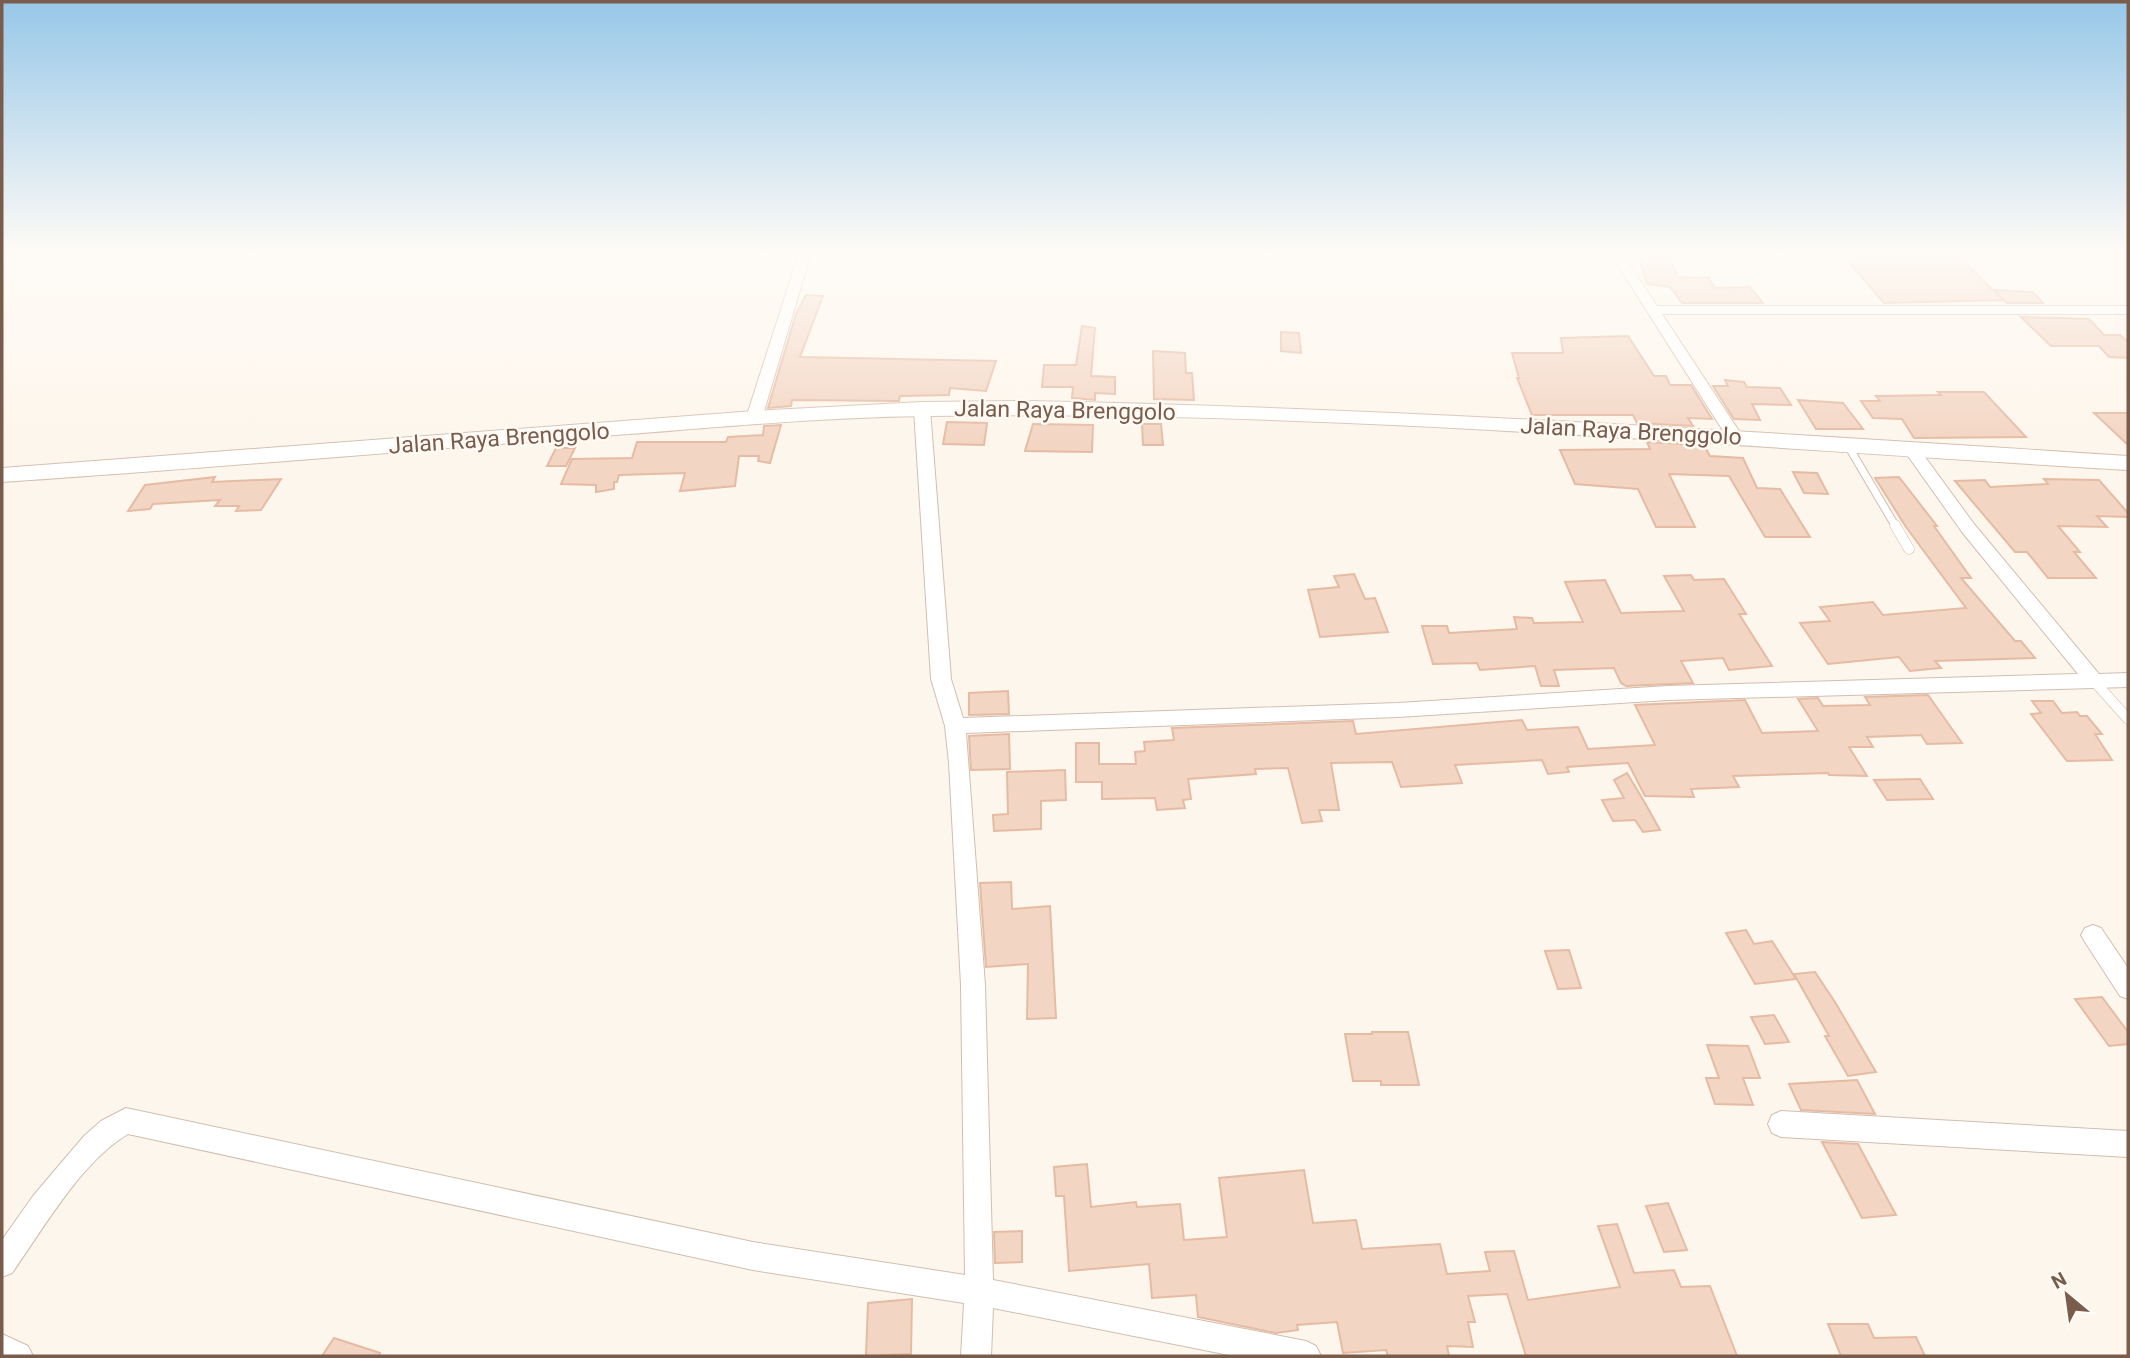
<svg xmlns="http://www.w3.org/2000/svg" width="2130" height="1358" font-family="Roboto,sans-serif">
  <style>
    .building { fill: #f3d5c3; stroke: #e6bba3; stroke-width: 2 }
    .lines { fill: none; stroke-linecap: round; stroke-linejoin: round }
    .service-far1-casing { stroke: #d1beb0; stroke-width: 9 }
    .service-casing { stroke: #d1beb0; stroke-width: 11 }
    .minor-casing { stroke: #d1beb0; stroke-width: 2 }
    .secondary-casing { stroke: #d6c0b0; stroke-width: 2 }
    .service-far1 { stroke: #fff; stroke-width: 7 }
    .service { stroke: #fff; stroke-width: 10 }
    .minor { fill: #fff; fill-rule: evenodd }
    .secondary { fill: #fff; fill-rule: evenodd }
    .labels { text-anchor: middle; stroke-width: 5; stroke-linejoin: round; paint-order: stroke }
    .street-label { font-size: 23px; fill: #7a5c4d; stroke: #fffaf3 }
  </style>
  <rect width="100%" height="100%" fill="#fdf6ec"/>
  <path class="building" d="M 1841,253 L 1956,253 L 2003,300 L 1884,303 Z
    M 1639,255 L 1670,257 L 1677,277 L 1709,278 L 1715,288 L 1750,287 L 1763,303 L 1682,303 L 1670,287 L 1647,284 Z
    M 1994,290 L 2033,292 L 2043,303 L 2007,303 Z
    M 806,295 L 823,296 L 800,357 L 996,361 L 986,391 L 950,388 L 949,395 L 900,396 L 899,401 L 792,400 L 791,406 L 768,408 L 796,314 Z
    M 2021,317 L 2089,319 L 2104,335 L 2120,335 L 2128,342 L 2128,358 L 2109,357 L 2099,346 L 2051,346 Z
    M 1082,326 L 1095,328 L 1091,376 L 1115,377 L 1115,394 L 1095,393 L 1095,400 L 1072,398 L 1073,387 L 1042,387 L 1044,365 L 1076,365 Z
    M 1281,332 L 1299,333 L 1301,353 L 1281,351 Z
    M 1628,336 L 1654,376 L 1666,376 L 1670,385 L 1691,385 L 1712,419 L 1688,418 L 1693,426 L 1637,423 L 1633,415 L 1532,415 L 1517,378 L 1519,378 L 1512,353 L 1563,353 L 1561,338 Z
    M 1153,351 L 1185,353 L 1186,373 L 1192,373 L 1194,400 L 1154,399 Z
    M 1725,380 L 1744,382 L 1747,387 L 1780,388 L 1791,405 L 1752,404 L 1760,420 L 1734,419 L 1713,386 L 1728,386 Z
    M 1938,392 L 1984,392 L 2026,437 L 1914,438 L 1902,419 L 1873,418 L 1861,401 L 1880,401 L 1876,396 L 1941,395 Z
    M 1798,400 L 1843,403 L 1863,429 L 1816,429 Z
    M 2094,413 L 2128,413 L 2128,445 Z
    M 947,422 L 987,423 L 984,445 L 943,444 Z
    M 1033,424 L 1093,425 L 1092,452 L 1025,451 Z
    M 1142,424 L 1161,424 L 1163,445 L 1143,445 Z
    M 781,425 L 770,463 L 758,461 L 759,456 L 739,456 L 735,486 L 680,491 L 685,473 L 619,475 L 617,482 L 614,482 L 614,489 L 596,492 L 596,485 L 561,484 L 572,459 L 632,458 L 637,442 L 726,442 L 728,437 L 763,435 L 764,426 Z
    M 1647,442 L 1704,445 L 1710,456 L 1743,458 L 1757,488 L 1780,489 L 1810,537 L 1765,537 L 1729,476 L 1669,474 L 1695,527 L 1656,527 L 1638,489 L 1575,484 L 1560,450 L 1650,449 Z
    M 556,448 L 575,448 L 566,466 L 547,466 Z
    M 1793,472 L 1817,473 L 1828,494 L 1804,493 Z
    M 215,477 L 212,482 L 281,479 L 261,510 L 236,511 L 239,506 L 215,506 L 220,500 L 153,504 L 150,509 L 128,511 L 145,485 Z
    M 1899,477 L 1937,526 L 1934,526 L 1971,578 L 1961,578 L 2015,641 L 2021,641 L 2035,658 L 1935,661 L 1941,668 L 1910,671 L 1899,657 L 1828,664 L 1800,623 L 1830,621 L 1820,607 L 1873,602 L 1883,615 L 1966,608 L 1906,527 L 1875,478 Z
    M 2044,479 L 2099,480 L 2128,513 L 2128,517 L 2097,516 L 2107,527 L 2058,526 L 2080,552 L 2074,552 L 2096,578 L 2048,578 L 2027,552 L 2015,552 L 1955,481 L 1985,480 L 1990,487 L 2048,484 Z
    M 1354,574 L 1365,599 L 1375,598 L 1388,632 L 1320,637 L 1308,590 L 1339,587 L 1334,576 Z
    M 1691,575 L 1694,580 L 1724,579 L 1746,614 L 1739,614 L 1772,666 L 1729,670 L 1723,658 L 1681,661 L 1693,683 L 1626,686 L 1621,683 L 1614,668 L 1554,670 L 1559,686 L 1541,686 L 1535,666 L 1480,670 L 1477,663 L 1433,664 L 1422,626 L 1447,626 L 1449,633 L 1517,629 L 1514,617 L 1532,618 L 1534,623 L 1583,622 L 1565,582 L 1605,580 L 1621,613 L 1684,611 L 1664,576 Z
    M 1008,691 L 1009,714 L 969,715 L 969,693 Z
    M 1928,695 L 1962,743 L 1927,744 L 1921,735 L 1867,737 L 1873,747 L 1849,747 L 1867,776 L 1829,775 L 1828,773 L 1733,776 L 1739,787 L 1691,789 L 1694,797 L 1645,796 L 1628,763 L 1567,767 L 1569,772 L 1548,774 L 1542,760 L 1455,765 L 1462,783 L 1401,787 L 1392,762 L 1331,763 L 1339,810 L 1319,810 L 1322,821 L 1302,823 L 1288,768 L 1255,769 L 1256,774 L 1188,779 L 1191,799 L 1183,800 L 1185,808 L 1157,810 L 1155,798 L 1102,799 L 1102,782 L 1076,782 L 1076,743 L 1099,743 L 1099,764 L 1136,764 L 1135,752 L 1145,751 L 1144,742 L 1174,740 L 1172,728 L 1353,721 L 1356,734 L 1522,720 L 1527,730 L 1578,727 L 1588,749 L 1655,745 L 1635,705 L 1745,700 L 1762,733 L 1818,731 L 1798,699 L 1818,698 L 1823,706 L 1870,705 L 1865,697 Z
    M 2032,701 L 2053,701 L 2062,713 L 2077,712 L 2080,716 L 2087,716 L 2102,734 L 2095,734 L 2112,760 L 2067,761 L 2031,714 L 2041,713 Z
    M 1009,734 L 1010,769 L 971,770 L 969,736 Z
    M 1065,770 L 1066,800 L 1041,801 L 1041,829 L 994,831 L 993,815 L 1008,814 L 1007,772 Z
    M 1627,773 L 1645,803 L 1660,830 L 1643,832 L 1635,820 L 1613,821 L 1602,800 L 1624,798 L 1614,780 Z
    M 1920,779 L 1933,799 L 1887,800 L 1874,780 Z
    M 1011,882 L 1012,909 L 1050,906 L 1056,1018 L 1027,1019 L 1028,964 L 986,967 L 980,883 Z
    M 1746,930 L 1754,944 L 1772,941 L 1796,979 L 1755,984 L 1726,933 Z
    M 1569,950 L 1581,988 L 1558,989 L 1545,951 Z
    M 1815,972 L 1835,1002 L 1876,1072 L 1848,1076 L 1825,1036 L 1829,1036 L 1794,974 Z
    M 2102,997 L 2128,1032 L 2128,1044 L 2109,1046 L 2075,999 Z
    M 1774,1015 L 1789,1042 L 1765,1044 L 1751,1017 Z
    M 1372,1032 L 1408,1032 L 1419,1085 L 1381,1085 L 1381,1081 L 1353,1081 L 1345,1034 L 1372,1034 Z
    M 1707,1045 L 1748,1046 L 1760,1078 L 1743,1078 L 1753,1105 L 1715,1104 L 1706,1078 L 1719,1078 Z
    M 1857,1080 L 1875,1114 L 1801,1110 L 1789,1084 Z
    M 1822,1142 L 1858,1144 L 1896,1215 L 1862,1218 Z
    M 1087,1164 L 1091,1207 L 1136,1202 L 1137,1207 L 1180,1204 L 1184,1240 L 1227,1237 L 1219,1178 L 1304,1170 L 1313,1223 L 1356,1220 L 1362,1249 L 1440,1244 L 1447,1274 L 1490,1271 L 1485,1252 L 1514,1251 L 1528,1300 L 1620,1287 L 1598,1226 L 1617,1224 L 1634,1273 L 1674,1270 L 1681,1287 L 1710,1286 L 1737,1356 L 1526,1356 L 1507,1294 L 1468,1296 L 1475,1322 L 1468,1322 L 1473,1347 L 1447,1346 L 1449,1356 L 1388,1356 L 1386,1350 L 1343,1353 L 1337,1322 L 1297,1325 L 1298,1330 L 1276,1333 L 1198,1317 L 1196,1295 L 1152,1298 L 1149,1264 L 1069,1271 L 1064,1196 L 1056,1196 L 1054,1167 Z
    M 1668,1203 L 1687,1250 L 1664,1252 L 1646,1206 Z
    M 1022,1231 L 1022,1262 L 995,1263 L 994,1232 Z
    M 912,1299 L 911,1354 L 866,1356 L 868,1303 Z
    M 1828,1324 L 1868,1324 L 1874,1338 L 1916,1337 L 1925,1356 L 1841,1356 Z
    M 334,1338 L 380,1353 L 379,1356 L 322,1356 Z"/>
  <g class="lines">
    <g class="service-far1-casing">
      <path id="service-far1" d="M 1847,444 L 1896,527"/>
    </g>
    <g class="service-casing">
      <path id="service" d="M 1895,525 L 1909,549
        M 2094,681 L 2128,719"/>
    </g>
    <g class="minor-casing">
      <path id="minor" d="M 799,253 L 811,253 L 762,418 L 754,423 L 749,421 L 746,418 Z
        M 1610,253 L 1622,253 L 1657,306 L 2128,306 L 2128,314 L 1662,314 L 1743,437 L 1735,442 L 1727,437 Z
        M 922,404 L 930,409 L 951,679 L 963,718 L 1398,703 L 1668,686 L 2078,674 L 1962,532 L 1903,449 L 1911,444 L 1917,446 L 1974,524 L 2099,674 L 2128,673 L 2128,687 L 1668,700 L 1398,717 L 966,733 L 985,985 L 993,1280 L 1306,1341 L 1316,1346 L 1321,1356 L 1234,1356 L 993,1308 L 991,1356 L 961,1356 L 964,1303 L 753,1270 L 128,1134 C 80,1163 44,1228 12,1273 L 2,1277 L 2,1240 L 33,1196 L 84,1136 L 101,1121 L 126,1108 L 753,1242 L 965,1275 L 961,985 L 949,763 L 945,726 L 931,679 L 914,409 Z
        M 2093,925 L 2101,928 L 2128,968 L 2128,999 L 2120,996 L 2085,942 L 2081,935 L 2085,928 Z
        M 1781,1111 L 2128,1131 L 2128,1157 L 1781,1137 L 1772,1133 L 1768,1124 L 1772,1115 Z
        M 2,1334 L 28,1346 L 33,1356 L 2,1356 Z"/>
    </g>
    <g class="secondary-casing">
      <path id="secondary" d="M 1028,401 C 1395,408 1761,432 2128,456 L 2128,470 C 1729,447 1331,410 931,416 C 817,417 702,429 589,437 C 393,452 198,469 2,482 L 2,468 L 754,411 L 922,402 Z"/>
    </g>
    <use href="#service-far1" class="service-far1"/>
    <use href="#service" class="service"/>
    <use href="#minor" class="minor"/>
    <use href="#secondary" class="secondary"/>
  </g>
  <linearGradient id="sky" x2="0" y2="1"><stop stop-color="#97c7e8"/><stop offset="0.57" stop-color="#fefbf6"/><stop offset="1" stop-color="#fefbf6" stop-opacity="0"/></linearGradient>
  <rect width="2130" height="443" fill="url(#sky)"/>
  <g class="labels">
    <g class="street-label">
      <text transform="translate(1065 410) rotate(1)" y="8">Jalan Raya Brenggolo</text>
      <text transform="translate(1631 431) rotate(3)" y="8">Jalan Raya Brenggolo</text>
      <text transform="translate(499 438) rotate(-4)" y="8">Jalan Raya Brenggolo</text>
    </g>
  </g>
  <rect width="2130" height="1358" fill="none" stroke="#7a5c4d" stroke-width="7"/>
  <g transform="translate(2067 1295) rotate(331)" stroke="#fffaf3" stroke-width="5" paint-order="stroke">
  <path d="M0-5L12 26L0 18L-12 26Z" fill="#7a5c4d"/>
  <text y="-10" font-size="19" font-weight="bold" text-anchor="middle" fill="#7a5c4d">N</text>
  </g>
</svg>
